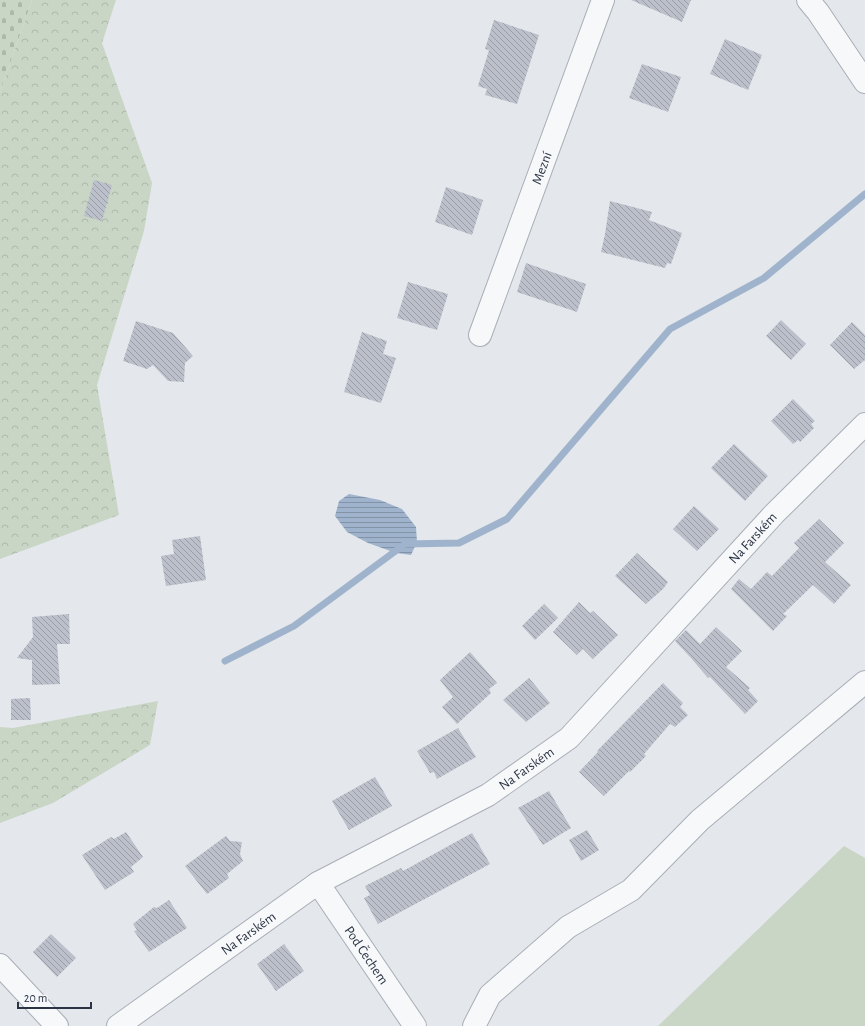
<svg xmlns="http://www.w3.org/2000/svg" width="865" height="1026" font-family="'Alegreya Sans',sans-serif">
  <style>
    .green { fill: #c9d6c5 }
    .forest { fill: url(#forest-crowns) }
    .cemetery { fill: url(#cemetery-stones) }
    .water { fill: url(#water-rules) }
    .lines { fill: none; stroke-linecap: round; stroke-linejoin: round }
    .stream { stroke: #9fb4cc; stroke-width: 7 }
    .building { fill: url(#building-back-hatch) }
    .minor-casing { stroke: #a9aeb7; stroke-width: 24 }
    .minor { stroke: #f7f8fa; stroke-width: 22 }
    .labels { text-anchor: middle; stroke-width: 3; stroke-linejoin: round; paint-order: stroke }
    .street-label { font-size: 14px; fill: #2b3445; stroke: #f4f6f9 }
  </style>
  <defs>
    <pattern id="forest-crowns" width="20" height="18" patternUnits="userSpaceOnUse"><rect width="20" height="18" fill="#c9d6c5"/><path d="M2 6a3 3 0 1 1 6 0M12 15a3 3 0 1 1 6 0" fill="none" stroke="#adb8ab"/></pattern>
    <pattern id="cemetery-stones" width="16" height="16" patternUnits="userSpaceOnUse"><rect width="16" height="16" fill="#c9d6c5"/><path d="M2 7V4a2 2 0 0 1 4 0v3zM10 15v-3a2 2 0 0 1 4 0v3z" fill="#adb8ab"/></pattern>
    <pattern id="water-rules" width="6" height="5" patternUnits="userSpaceOnUse"><rect width="6" height="5" fill="#9fb4cc"/><path d="M0 2.5h6" fill="none" stroke="#8293a7"/></pattern>
    <pattern id="building-back-hatch" width="6" height="6" patternUnits="userSpaceOnUse"><rect width="6" height="6" fill="#bbc0ca"/><path d="M-1 5l2 2M0 0l6 6M5-1l2 2" fill="none" stroke="#989da6"/></pattern>
  </defs>
  <rect width="100%" height="100%" fill="#e4e7ec"/>
  <path class="green" d="M 844,846 L 865,858 L 865,1026 L 658,1026 Z"/>
  <path class="forest" d="M 32,0 L 116,0 L 102,43 L 152,183 L 144,231 L 97,385 L 119,515 L 0,559 L 0,92 Z
    M 158,701 L 150,745 L 53,803 L 0,823 L 0,727 L 13,728 Z"/>
  <path class="cemetery" d="M 0,0 L 32,0 L 0,92 Z"/>
  <path class="water" d="M 349,494 L 380,500 L 402,509 L 416,527 L 417,542 L 411,555 L 396,553 L 368,543 L 347,532 L 335,516 L 339,501 Z"/>
  <g class="lines">
    <path class="stream" d="M 225,661 L 294,626 L 405,544 L 459,543 L 507,519 L 670,329 L 764,278 L 865,194"/>
  </g>
  <path class="building" d="M 631,0 L 691,0 L 682,22 Z
    M 494,20 L 539,35 L 517,104 L 485,95 L 487,89 L 478,86 L 489,50 L 485,49 Z
    M 725,39 L 762,55 L 748,90 L 710,74 Z
    M 642,64 L 681,77 L 668,112 L 629,98 Z
    M 94,180 L 112,185 L 102,221 L 84,216 Z
    M 446,187 L 483,200 L 472,235 L 435,222 Z
    M 610,201 L 652,212 L 649,220 L 682,233 L 671,264 L 667,263 L 665,268 L 601,252 L 605,234 Z
    M 526,263 L 586,284 L 577,312 L 517,292 Z
    M 408,282 L 448,294 L 437,330 L 397,318 Z
    M 781,320 L 806,344 L 791,360 L 766,336 Z
    M 136,321 L 173,333 L 193,356 L 185,363 L 184,382 L 168,381 L 153,365 L 147,369 L 123,361 Z
    M 852,322 L 865,335 L 865,360 L 854,369 L 830,345 Z
    M 362,332 L 387,341 L 383,354 L 396,358 L 381,403 L 344,392 Z
    M 793,399 L 815,421 L 811,424 L 814,428 L 800,442 L 798,440 L 793,444 L 771,421 Z
    M 734,444 L 768,476 L 745,501 L 711,468 Z
    M 694,506 L 719,529 L 697,551 L 673,529 Z
    M 819,519 L 844,543 L 825,562 L 851,585 L 834,604 L 813,585 L 783,614 L 787,616 L 773,631 L 731,589 L 739,579 L 751,589 L 767,572 L 772,576 L 799,548 L 794,543 Z
    M 200,536 L 206,580 L 166,586 L 161,556 L 174,554 L 172,540 Z
    M 637,553 L 668,582 L 663,589 L 646,604 L 615,576 Z
    M 579,602 L 590,613 L 593,611 L 618,635 L 593,659 L 583,649 L 577,655 L 553,632 Z
    M 544,604 L 558,618 L 535,640 L 522,626 Z
    M 69,614 L 70,644 L 57,644 L 60,684 L 32,685 L 32,660 L 17,658 L 33,637 L 32,617 Z
    M 716,627 L 742,651 L 726,667 L 750,688 L 748,690 L 758,701 L 745,714 L 710,677 L 708,678 L 691,658 L 675,641 L 686,630 L 700,644 Z
    M 470,652 L 497,683 L 489,689 L 491,693 L 457,724 L 442,707 L 453,697 L 440,680 Z
    M 529,678 L 550,703 L 526,722 L 503,700 Z
    M 663,683 L 683,703 L 680,707 L 688,715 L 675,727 L 670,724 L 644,754 L 646,756 L 630,772 L 629,771 L 604,796 L 579,772 L 598,752 L 597,751 Z
    M 30,698 L 31,720 L 11,720 L 11,699 Z
    M 458,728 L 476,757 L 437,779 L 434,772 L 430,773 L 417,751 Z
    M 375,777 L 392,806 L 349,830 L 332,801 Z
    M 549,791 L 571,828 L 543,845 L 518,808 Z
    M 587,830 L 599,850 L 581,861 L 569,840 Z
    M 126,832 L 143,857 L 131,867 L 134,872 L 105,890 L 82,855 L 111,837 L 114,839 Z
    M 472,833 L 490,864 L 378,924 L 364,898 L 370,895 L 365,886 L 401,868 L 403,871 Z
    M 226,836 L 230,841 L 242,842 L 240,854 L 243,861 L 227,874 L 229,878 L 207,894 L 185,866 Z
    M 169,900 L 187,928 L 149,952 L 134,931 L 137,930 L 133,924 L 154,907 L 157,908 Z
    M 51,934 L 76,958 L 57,977 L 33,952 Z
    M 284,944 L 304,971 L 276,991 L 257,964 Z"/>
  <g class="lines">
    <g class="minor-casing">
      <g id="minor">
        <path d="M 808,0 L 818,12 L 865,82"/>
        <path id="s1" d="M 480,335 L 603,0"/>
        <path id="s2" d="M 318,883 L 415,1026"/>
        <path d="M 0,965 L 57,1026"/>
        <path id="s3" d="M 118,1026 L 318,883 L 488,795 L 569,738 L 774,514 L 865,424"/>
        <path d="M 474,1026 L 490,995 L 568,927 L 631,890 L 700,820 L 865,682"/>
      </g>
    </g>
    <use href="#minor" class="minor"/>
  </g>
  <g class="labels">
    <g class="street-label">
      <text dy="5" stroke="none"><textPath href="#s1" startOffset="178">Mezní</textPath></text>
      <text dy="5" stroke="none"><textPath href="#s3" startOffset="808">Na Farském</textPath></text>
      <text dy="5" stroke="none"><textPath href="#s3" startOffset="484">Na Farském</textPath></text>
      <text dy="5" stroke="none"><textPath href="#s3" startOffset="160">Na Farském</textPath></text>
      <text dy="5" stroke="none"><textPath href="#s2" startOffset="87">Pod Čechem</textPath></text>
    </g>
  </g>
  <path d="M18 1002v6h73v-6" fill="none" stroke="#2b3445" stroke-width="2"/>
  <text x="24" y="1002" font-size="12" fill="#2b3445" stroke="#f4f6f9" stroke-width="3" paint-order="stroke">20 m</text>
</svg>
